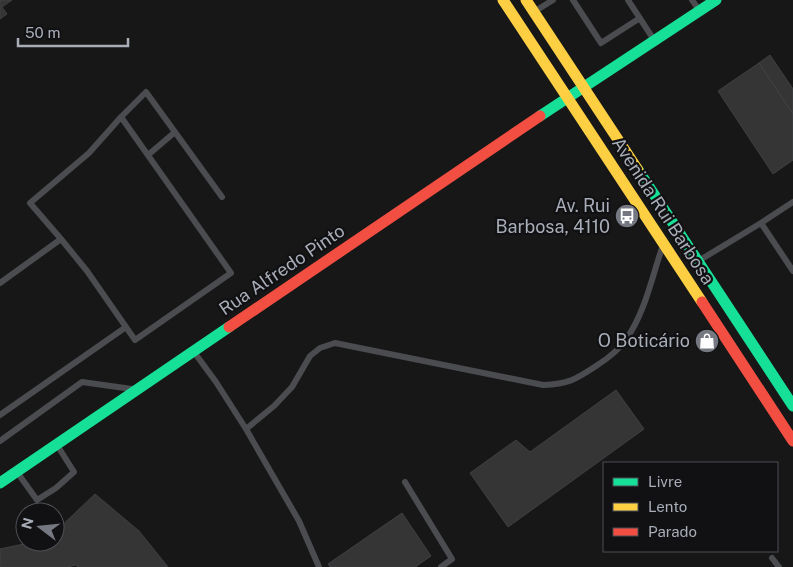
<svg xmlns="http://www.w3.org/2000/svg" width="793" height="567" font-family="'Public Sans',sans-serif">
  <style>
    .building { fill: #353536; stroke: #3f4043 }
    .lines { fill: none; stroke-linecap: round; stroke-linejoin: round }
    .lane { stroke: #4b4c50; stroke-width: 6 }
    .fast { stroke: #16e098; stroke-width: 11 }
    .slow { stroke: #ffcf43; stroke-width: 11 }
    .jam { stroke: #f24e42; stroke-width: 11 }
    .labels { text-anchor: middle; stroke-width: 4.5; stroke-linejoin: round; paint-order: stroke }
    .poi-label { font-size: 18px; fill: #a8adb8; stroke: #111113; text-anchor: end }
    .street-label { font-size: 18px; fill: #a8adb8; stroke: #111113 }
  </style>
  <rect width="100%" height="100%" fill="#171717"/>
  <path class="building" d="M 0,0 L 12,0 L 2,7 L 7,14 L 0,19 Z
    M 770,55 L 793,89 L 793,114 L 759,63 Z
    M 759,63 L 793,114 L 793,160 L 773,174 L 718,91 Z
    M 616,390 L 644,429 L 508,527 L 470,473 L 516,440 L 530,452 Z
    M 95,494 L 139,531 L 168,567 L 78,567 L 76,565 L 68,567 L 0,567 L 0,549 L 33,542 L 55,542 L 55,532 Z
    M 402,513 L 431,556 L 415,567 L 330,567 L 328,564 Z"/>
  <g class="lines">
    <path class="lane" d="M 573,0 L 601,43 L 640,18
      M 628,0 L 654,40
      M 692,0 L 699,10
      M 537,10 L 553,0
      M 148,155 L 175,132
      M 761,223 L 793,202
      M 61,239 L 87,271 L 135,340 L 231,273 L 121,117
      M 700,260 L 761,223 L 793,271
      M 0,283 L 61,239 L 30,203 L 89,153 L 121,117 L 146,92 L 222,197
      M 194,352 L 216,382 L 246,429 L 299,521 L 319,567
      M 0,415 L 126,327
      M 246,429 L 274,406 L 292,387 L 310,356 L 320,348 L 335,343 L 543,385 C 568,384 575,380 596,366 C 607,359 620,349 627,338 C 645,312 652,277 662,248
      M 0,441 L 82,382 L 132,389
      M 17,472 L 37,500 L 56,488 L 74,472 L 57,445
      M 405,482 L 452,559 L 441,567
      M 772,558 L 779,567"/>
    <path class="fast" d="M 540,116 L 716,0
      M 638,170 L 793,406
      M 0,483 L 229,327"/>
    <path class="slow" d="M 503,0 L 702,302
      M 526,0 L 638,170"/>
    <path class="jam" d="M 702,302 L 793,441
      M 229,327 L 540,116"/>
  </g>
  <defs>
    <g id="bus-disc" transform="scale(1.25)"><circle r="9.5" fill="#757880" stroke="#111113"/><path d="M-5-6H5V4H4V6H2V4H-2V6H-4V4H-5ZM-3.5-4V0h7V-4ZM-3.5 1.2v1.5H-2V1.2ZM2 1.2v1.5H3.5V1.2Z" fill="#fff"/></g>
    <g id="shop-disc" transform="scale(1.25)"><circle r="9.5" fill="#757880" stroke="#111113"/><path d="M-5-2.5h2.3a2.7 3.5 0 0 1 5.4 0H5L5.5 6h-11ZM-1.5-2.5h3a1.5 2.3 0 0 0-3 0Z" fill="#fff"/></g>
  </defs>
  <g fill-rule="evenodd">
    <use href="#bus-disc" x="627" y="216"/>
    <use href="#shop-disc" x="707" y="341"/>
  </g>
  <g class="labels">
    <g class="poi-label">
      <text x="610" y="212">Av. Rui<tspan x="610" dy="21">Barbosa, 4110</tspan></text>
      <text x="690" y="347">O Boticário</text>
    </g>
    <g class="street-label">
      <text transform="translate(663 211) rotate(57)" y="6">Avenida Rui Barbosa</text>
      <text transform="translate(282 270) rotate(-34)" y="6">Rua Alfredo Pinto</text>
    </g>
  </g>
  <rect x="603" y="462" width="175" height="90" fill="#111113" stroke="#4d4f55"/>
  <rect x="613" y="478" width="25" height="8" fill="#16e098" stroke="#4d4f55"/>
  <text x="648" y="487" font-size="15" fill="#a8adb8">Livre</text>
  <rect x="613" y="503" width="25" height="8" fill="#ffcf43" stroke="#4d4f55"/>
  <text x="648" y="512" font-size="15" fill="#a8adb8">Lento</text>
  <rect x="613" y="528" width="25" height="8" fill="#f24e42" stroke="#4d4f55"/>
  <text x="648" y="537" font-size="15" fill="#a8adb8">Parado</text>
  <g transform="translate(40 527) rotate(286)"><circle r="24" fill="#111113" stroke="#4d4f55"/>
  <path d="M0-4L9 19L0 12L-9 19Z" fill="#757880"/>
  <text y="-8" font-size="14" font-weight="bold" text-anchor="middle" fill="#a8adb8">N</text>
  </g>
  <path d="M18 38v8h110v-8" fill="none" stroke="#a8adb8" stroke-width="2.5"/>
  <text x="25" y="38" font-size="15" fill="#a8adb8" stroke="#111113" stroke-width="4" paint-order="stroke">50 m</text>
</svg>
